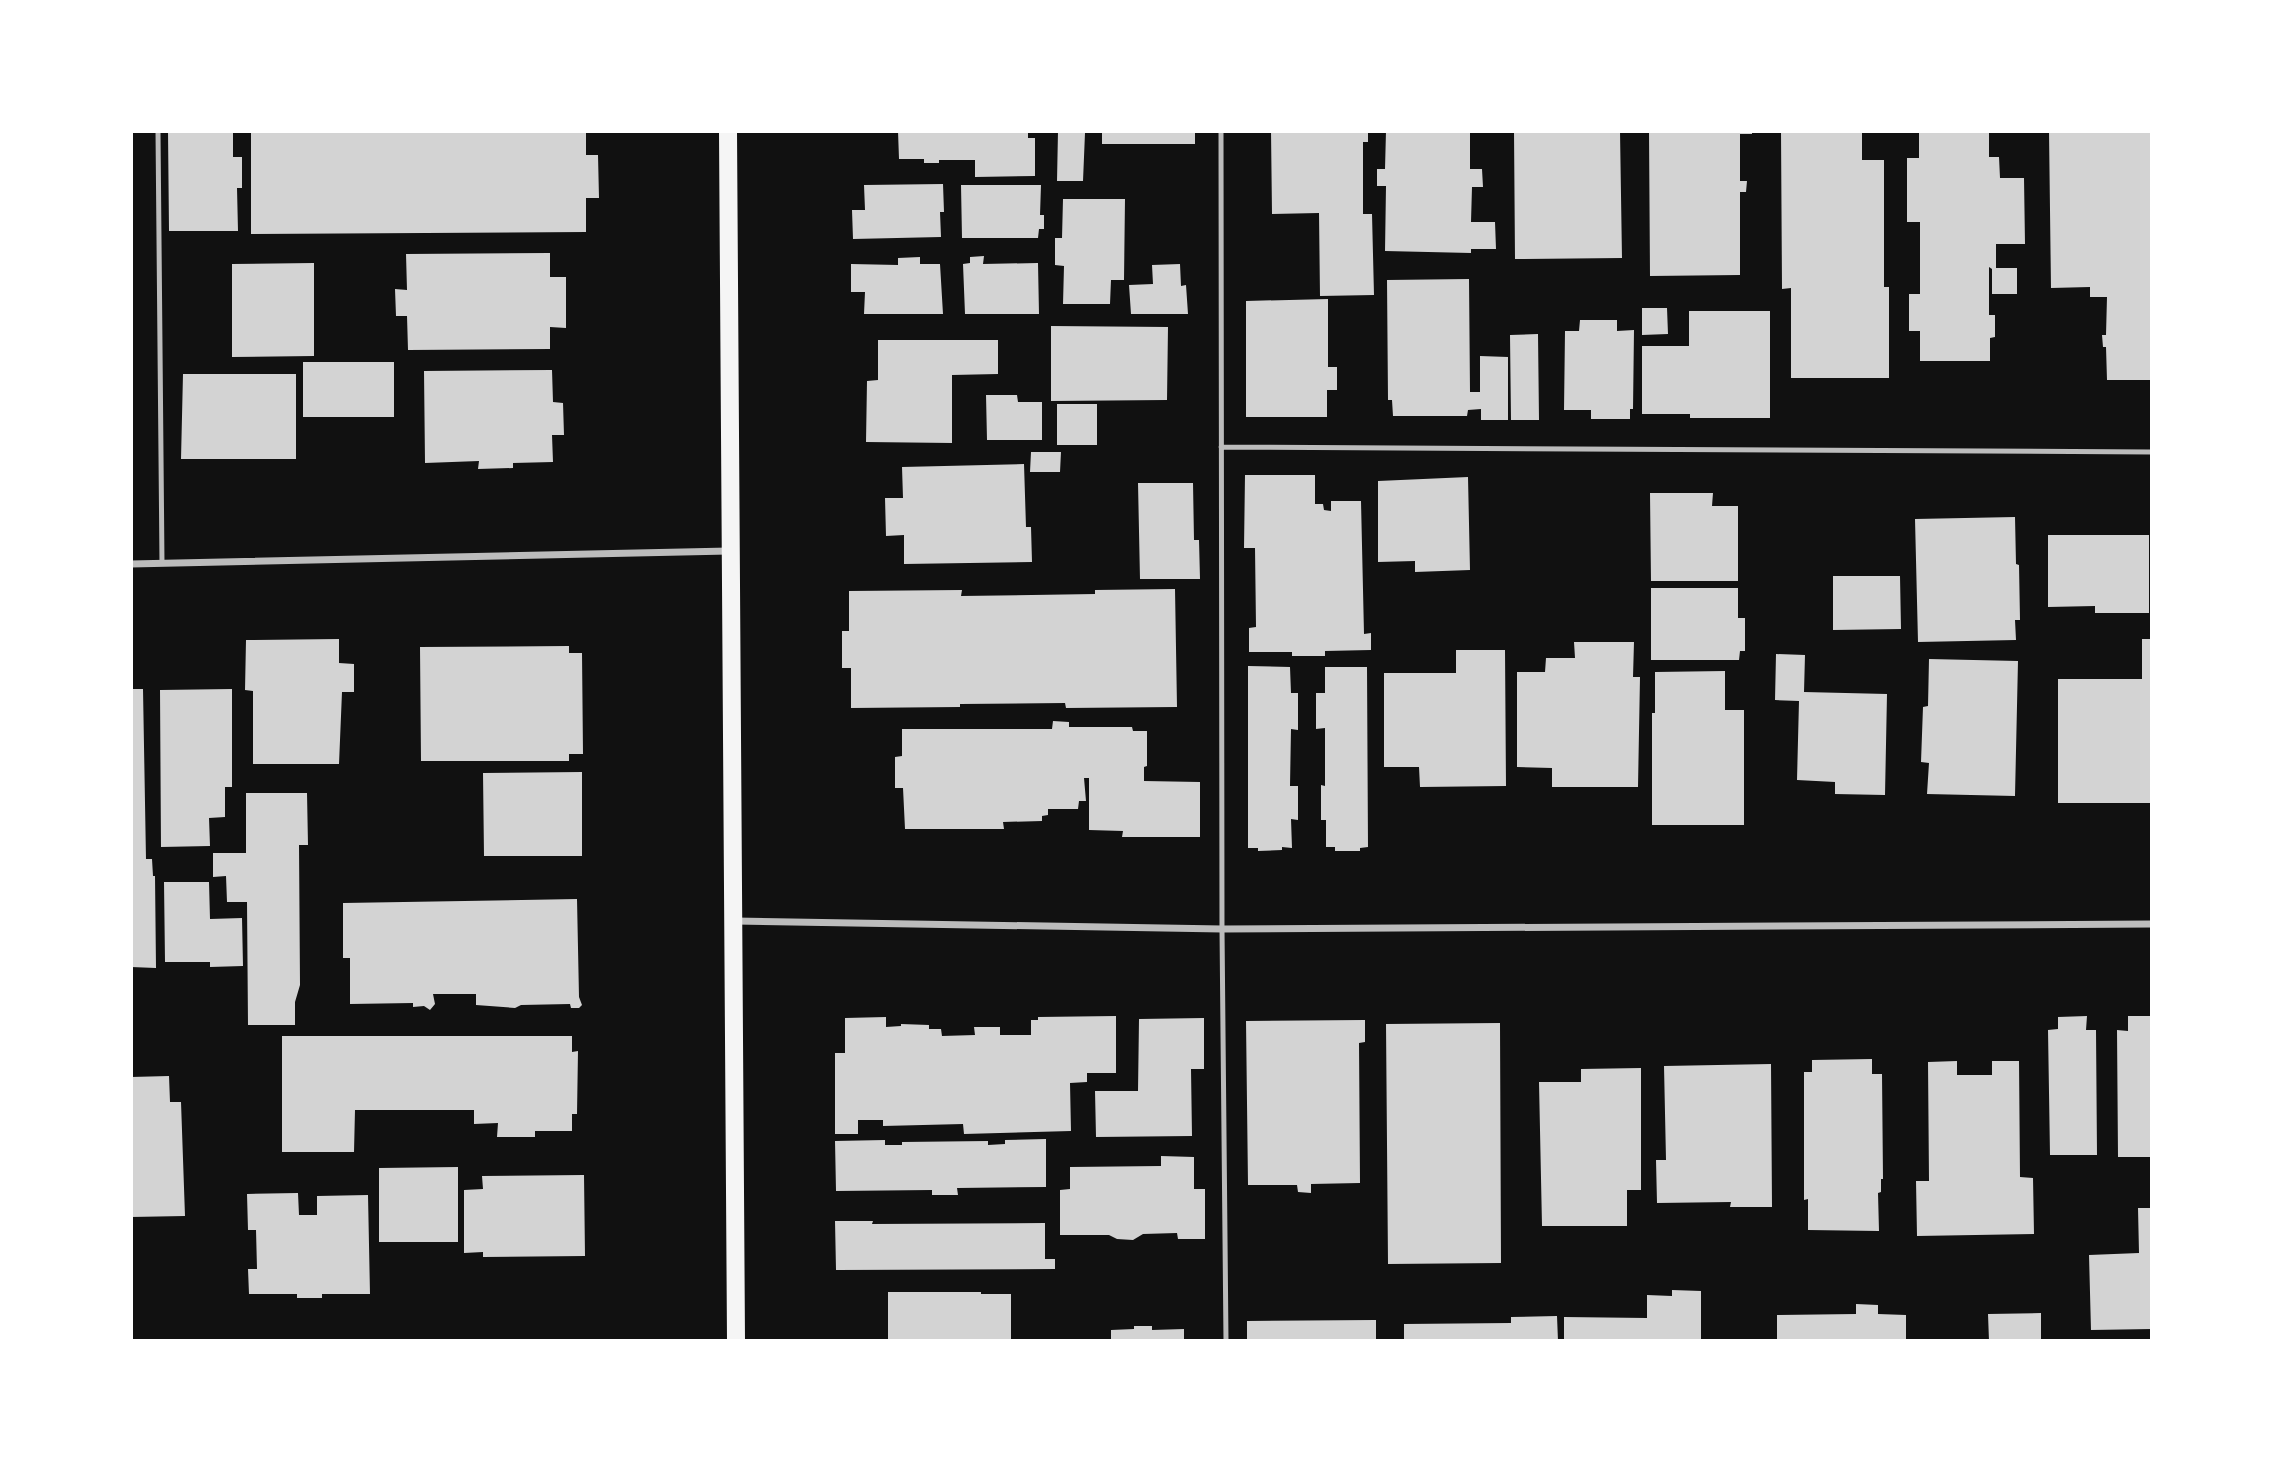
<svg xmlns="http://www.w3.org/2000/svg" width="2283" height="1472" font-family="Montserrat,sans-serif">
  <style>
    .building { fill: #d3d3d3 }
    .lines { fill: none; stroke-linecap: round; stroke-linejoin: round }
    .service { stroke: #bcbcbc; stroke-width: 5 }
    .minor { stroke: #bcbcbc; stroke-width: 7 }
    .primary { stroke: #f5f5f5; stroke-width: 18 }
  </style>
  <rect width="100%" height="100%" fill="#111"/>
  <path class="building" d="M 168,131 L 233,131 L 233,157 L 242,157 L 242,188 L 237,188 L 238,231 L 169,231 Z
    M 251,131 L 586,131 L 586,155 L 598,155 L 599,198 L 586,198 L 586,232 L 251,234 Z
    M 898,131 L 1028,131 L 1028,138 L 1035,138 L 1035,176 L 975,177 L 975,160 L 939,160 L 939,163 L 924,163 L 924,159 L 899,159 Z
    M 1058,131 L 1085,133 L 1083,181 L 1057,181 Z
    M 1102,131 L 1195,131 L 1195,144 L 1102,144 Z
    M 1271,131 L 1368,131 L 1368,142 L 1363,142 L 1363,214 L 1372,214 L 1374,295 L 1320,296 L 1319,213 L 1272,214 Z
    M 1386,131 L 1470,131 L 1470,169 L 1482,169 L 1483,187 L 1472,187 L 1471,222 L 1495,222 L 1496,249 L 1471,249 L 1471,253 L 1385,251 L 1386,186 L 1377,186 L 1377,169 L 1385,169 Z
    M 1514,131 L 1620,131 L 1622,258 L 1515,259 Z
    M 1649,131 L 1752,131 L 1752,134 L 1740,134 L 1740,181 L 1747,181 L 1746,192 L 1740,192 L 1740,275 L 1650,276 Z
    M 1781,131 L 1862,131 L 1862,160 L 1884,160 L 1884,287 L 1889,287 L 1889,378 L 1791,378 L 1791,288 L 1782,289 Z
    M 1919,131 L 1989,131 L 1989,157 L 1999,157 L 2000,178 L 2024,178 L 2025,244 L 1996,244 L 1996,268 L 2017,268 L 2017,294 L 1992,294 L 1992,269 L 1989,267 L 1989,315 L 1995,315 L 1995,337 L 1990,338 L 1990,361 L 1920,361 L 1920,331 L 1909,331 L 1909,294 L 1920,294 L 1920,222 L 1907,222 L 1907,158 L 1919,158 Z
    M 2049,131 L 2152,131 L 2152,380 L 2107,380 L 2106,347 L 2103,347 L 2102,335 L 2106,335 L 2107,297 L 2090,297 L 2090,287 L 2051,288 Z
    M 943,184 L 944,212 L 940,212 L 941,237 L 853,239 L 852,210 L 865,210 L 864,185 Z
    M 961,185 L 1041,185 L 1040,215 L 1044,215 L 1044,229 L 1039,229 L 1038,238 L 962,238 Z
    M 1063,199 L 1125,199 L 1124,280 L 1111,280 L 1110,304 L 1063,304 L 1064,266 L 1055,265 L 1055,238 L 1062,238 Z
    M 550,253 L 550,277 L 566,277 L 566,328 L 550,327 L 550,349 L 408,350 L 407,316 L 396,316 L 395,289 L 407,290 L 406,254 Z
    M 984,256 L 983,264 L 1038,263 L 1039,314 L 965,314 L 963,264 L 970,263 L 970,257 Z
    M 920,257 L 920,264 L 940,264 L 943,314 L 864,314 L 865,292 L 851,292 L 851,264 L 898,265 L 898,258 Z
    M 314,263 L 314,356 L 232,357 L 232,264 Z
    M 1180,264 L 1181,286 L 1186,285 L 1188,314 L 1131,314 L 1129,285 L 1153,284 L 1152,265 Z
    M 1469,279 L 1470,392 L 1480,392 L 1480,356 L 1508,357 L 1508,420 L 1481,420 L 1481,409 L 1468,410 L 1467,416 L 1393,416 L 1392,400 L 1388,400 L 1387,280 Z
    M 1328,299 L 1328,367 L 1337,367 L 1337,390 L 1327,390 L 1327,417 L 1246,417 L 1246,301 Z
    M 1642,308 L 1667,308 L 1668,334 L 1642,335 Z
    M 1689,311 L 1770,311 L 1770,418 L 1690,418 L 1690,414 L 1642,414 L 1642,346 L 1689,346 Z
    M 1580,320 L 1617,320 L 1617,331 L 1634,330 L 1633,409 L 1630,409 L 1630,419 L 1591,419 L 1591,410 L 1564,410 L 1565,331 L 1579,331 Z
    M 1051,326 L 1168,327 L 1167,400 L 1051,401 Z
    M 1538,334 L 1539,420 L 1511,420 L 1510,335 Z
    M 878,340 L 998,340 L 998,374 L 952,375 L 952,443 L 866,442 L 867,381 L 878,380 Z
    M 303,362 L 394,362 L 394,417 L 303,417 Z
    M 552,370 L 553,402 L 563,403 L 564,435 L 552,435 L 553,462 L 513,463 L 513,468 L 478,469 L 479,461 L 425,463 L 424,371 Z
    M 183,374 L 296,374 L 296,459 L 181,459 Z
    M 986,395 L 1017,395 L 1018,402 L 1042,402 L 1042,440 L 987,440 Z
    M 1057,404 L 1097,404 L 1097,445 L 1057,445 Z
    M 1031,452 L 1061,452 L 1060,472 L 1030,472 Z
    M 1024,464 L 1026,527 L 1031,527 L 1032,562 L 904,564 L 904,535 L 886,536 L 885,498 L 903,498 L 902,467 Z
    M 1245,475 L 1315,475 L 1315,504 L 1323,504 L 1324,510 L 1331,511 L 1331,501 L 1361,501 L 1364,634 L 1371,633 L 1371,650 L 1325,651 L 1325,656 L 1292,656 L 1292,652 L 1249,652 L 1249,628 L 1256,627 L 1255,548 L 1244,548 Z
    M 1468,477 L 1470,570 L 1415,572 L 1415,561 L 1378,562 L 1378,481 Z
    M 1138,483 L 1193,483 L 1194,540 L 1199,540 L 1200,579 L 1140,579 Z
    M 1650,493 L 1713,493 L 1712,506 L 1738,506 L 1738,581 L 1651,581 Z
    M 2015,517 L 2016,564 L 2019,565 L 2020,620 L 2015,620 L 2016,640 L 1918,642 L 1915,519 Z
    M 2048,535 L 2149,535 L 2149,613 L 2095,613 L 2095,606 L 2048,607 Z
    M 1833,576 L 1900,576 L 1901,629 L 1833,630 Z
    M 1651,588 L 1738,588 L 1738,618 L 1745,618 L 1745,651 L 1740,651 L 1739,660 L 1651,660 Z
    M 1175,589 L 1177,707 L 1066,708 L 1065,703 L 960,704 L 960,707 L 851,708 L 851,668 L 842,668 L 842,631 L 849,631 L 849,591 L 962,590 L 961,596 L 1095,594 L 1095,590 Z
    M 339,639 L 339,663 L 354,664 L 354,692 L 342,692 L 339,764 L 253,764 L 253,691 L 245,690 L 246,640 Z
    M 2142,639 L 2152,639 L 2151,803 L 2058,803 L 2058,679 L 2142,679 Z
    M 1574,642 L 1634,642 L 1633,677 L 1640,677 L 1638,787 L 1552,787 L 1552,768 L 1517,767 L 1517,672 L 1545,672 L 1546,658 L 1575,658 Z
    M 569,646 L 569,653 L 582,653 L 583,754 L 569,754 L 569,761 L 421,761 L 420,647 Z
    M 1456,650 L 1505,650 L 1506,786 L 1420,787 L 1419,767 L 1384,767 L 1384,673 L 1456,673 Z
    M 1776,654 L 1805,655 L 1804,692 L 1887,694 L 1885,795 L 1835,794 L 1835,782 L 1797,780 L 1799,701 L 1775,700 Z
    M 1929,659 L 2018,661 L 2015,796 L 1927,794 L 1929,763 L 1921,762 L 1923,707 L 1928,706 Z
    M 1248,666 L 1290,667 L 1291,693 L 1298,693 L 1298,730 L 1291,729 L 1290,786 L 1298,786 L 1298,820 L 1291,819 L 1292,848 L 1282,847 L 1282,850 L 1258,851 L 1258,848 L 1248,848 Z
    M 1325,667 L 1367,667 L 1368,847 L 1360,848 L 1360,851 L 1335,851 L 1335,847 L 1326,847 L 1326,820 L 1321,820 L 1321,785 L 1325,786 L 1325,728 L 1316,729 L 1316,693 L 1325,693 Z
    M 1725,671 L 1725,710 L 1744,710 L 1744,825 L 1652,825 L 1652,713 L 1655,713 L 1655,672 Z
    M 131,689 L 143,689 L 146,859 L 152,859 L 153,876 L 155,876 L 156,968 L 131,967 Z
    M 232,689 L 232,787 L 225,787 L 225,817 L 209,818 L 210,846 L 161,847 L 160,690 Z
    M 1053,721 L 1069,722 L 1069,727 L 1132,727 L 1133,731 L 1147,731 L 1147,766 L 1144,767 L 1144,781 L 1200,782 L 1200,837 L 1122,837 L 1123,831 L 1089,830 L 1089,778 L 1084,778 L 1086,801 L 1079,801 L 1078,809 L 1048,809 L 1048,815 L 1042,816 L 1042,821 L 1003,822 L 1004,829 L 905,829 L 903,788 L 895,788 L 895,757 L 902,756 L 902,729 L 1052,729 Z
    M 582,772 L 582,856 L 484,856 L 483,773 Z
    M 246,793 L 307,793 L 308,845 L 299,845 L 300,985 L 295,1002 L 295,1025 L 248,1025 L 247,902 L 227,902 L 226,876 L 213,877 L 213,853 L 246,853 Z
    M 164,882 L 209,882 L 210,919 L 242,918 L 243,966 L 210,967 L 210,962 L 165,962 Z
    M 577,899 L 579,997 L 582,1005 L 579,1008 L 571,1008 L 570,1004 L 521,1005 L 515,1008 L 476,1005 L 476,994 L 433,994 L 435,1004 L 430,1010 L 424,1006 L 413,1007 L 413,1003 L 350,1004 L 350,958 L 343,958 L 343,903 Z
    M 1116,1016 L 1116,1073 L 1087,1073 L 1087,1082 L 1070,1083 L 1071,1131 L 964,1134 L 963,1124 L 883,1126 L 883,1120 L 858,1120 L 858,1134 L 835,1134 L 835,1053 L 845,1053 L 845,1018 L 886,1017 L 886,1027 L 901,1026 L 901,1024 L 929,1025 L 929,1029 L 941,1029 L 942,1036 L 975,1035 L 974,1027 L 1000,1027 L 1000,1035 L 1031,1035 L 1031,1020 L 1038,1020 L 1038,1017 Z
    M 2087,1016 L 2086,1030 L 2096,1030 L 2097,1155 L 2050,1155 L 2048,1030 L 2058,1029 L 2058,1017 Z
    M 2128,1016 L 2152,1016 L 2152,1157 L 2118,1157 L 2117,1030 L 2128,1031 Z
    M 1204,1018 L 1204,1069 L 1191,1069 L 1192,1136 L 1096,1137 L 1095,1091 L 1138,1091 L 1139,1019 Z
    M 1365,1020 L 1365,1042 L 1359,1043 L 1360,1183 L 1311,1184 L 1311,1193 L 1298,1192 L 1297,1185 L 1248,1185 L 1246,1021 Z
    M 1500,1023 L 1501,1263 L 1388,1264 L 1386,1024 Z
    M 282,1036 L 572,1036 L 572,1052 L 578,1051 L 577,1114 L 572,1114 L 572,1131 L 535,1131 L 535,1137 L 497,1137 L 498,1123 L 474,1124 L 474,1110 L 355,1110 L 354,1152 L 282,1152 Z
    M 1872,1059 L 1872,1074 L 1882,1074 L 1883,1179 L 1881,1179 L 1881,1192 L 1878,1193 L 1879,1231 L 1808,1230 L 1808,1199 L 1804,1200 L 1804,1072 L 1812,1072 L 1812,1060 Z
    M 1957,1061 L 1957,1075 L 1992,1075 L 1992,1061 L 2019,1061 L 2020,1177 L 2033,1178 L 2034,1234 L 1917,1236 L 1916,1181 L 1929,1181 L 1928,1062 Z
    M 1771,1064 L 1772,1207 L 1730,1207 L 1731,1202 L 1657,1203 L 1656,1160 L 1666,1160 L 1664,1066 Z
    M 1641,1068 L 1641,1190 L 1627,1190 L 1627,1226 L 1542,1226 L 1539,1082 L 1581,1082 L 1581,1069 Z
    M 169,1076 L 170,1102 L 181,1102 L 185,1216 L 131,1217 L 131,1077 Z
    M 1046,1139 L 1046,1187 L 957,1188 L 958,1195 L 932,1195 L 932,1190 L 836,1191 L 835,1141 L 885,1140 L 885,1145 L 902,1145 L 902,1142 L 988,1141 L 988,1145 L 1005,1144 L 1005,1140 Z
    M 1161,1156 L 1194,1157 L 1194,1189 L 1205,1189 L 1205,1239 L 1178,1239 L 1177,1233 L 1143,1234 L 1133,1240 L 1117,1239 L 1109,1235 L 1060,1235 L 1060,1190 L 1070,1189 L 1070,1167 L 1161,1166 Z
    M 458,1167 L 458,1242 L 379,1242 L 379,1168 Z
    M 584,1175 L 585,1256 L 483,1257 L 483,1252 L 464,1253 L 464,1190 L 483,1189 L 482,1176 Z
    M 298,1193 L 299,1215 L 317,1215 L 317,1196 L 368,1195 L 370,1294 L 322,1294 L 322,1298 L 297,1298 L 297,1294 L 249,1294 L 248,1269 L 257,1269 L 256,1230 L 248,1230 L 247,1194 Z
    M 2138,1208 L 2152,1208 L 2152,1329 L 2091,1330 L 2089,1255 L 2139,1253 Z
    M 835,1221 L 873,1221 L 872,1224 L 1045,1223 L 1045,1259 L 1055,1259 L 1055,1269 L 836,1270 Z
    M 1672,1290 L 1701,1291 L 1701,1341 L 1564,1341 L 1564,1317 L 1647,1318 L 1647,1295 L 1672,1296 Z
    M 888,1292 L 981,1292 L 981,1294 L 1011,1294 L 1011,1341 L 888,1341 Z
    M 1856,1304 L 1878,1305 L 1878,1314 L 1906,1315 L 1906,1341 L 1777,1341 L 1777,1315 L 1856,1314 Z
    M 2041,1313 L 2041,1341 L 1989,1341 L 1988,1314 Z
    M 1557,1316 L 1558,1341 L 1404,1341 L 1404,1324 L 1511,1323 L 1511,1317 Z
    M 1376,1320 L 1376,1341 L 1247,1341 L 1247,1321 Z
    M 1134,1326 L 1152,1326 L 1152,1330 L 1184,1329 L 1184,1341 L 1111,1341 L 1111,1330 L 1134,1329 Z"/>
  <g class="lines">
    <path class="service" d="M 158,131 L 162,563
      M 1221,131 L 1222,929 L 1226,1341
      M 1221,447 L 2152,452"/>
    <path class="minor" d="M 131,564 L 729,551
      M 735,921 L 1222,929 L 2152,924"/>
    <path class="primary" d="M 728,131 L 736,1341"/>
  </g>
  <rect width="2283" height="1472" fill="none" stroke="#ffffff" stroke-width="266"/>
</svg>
